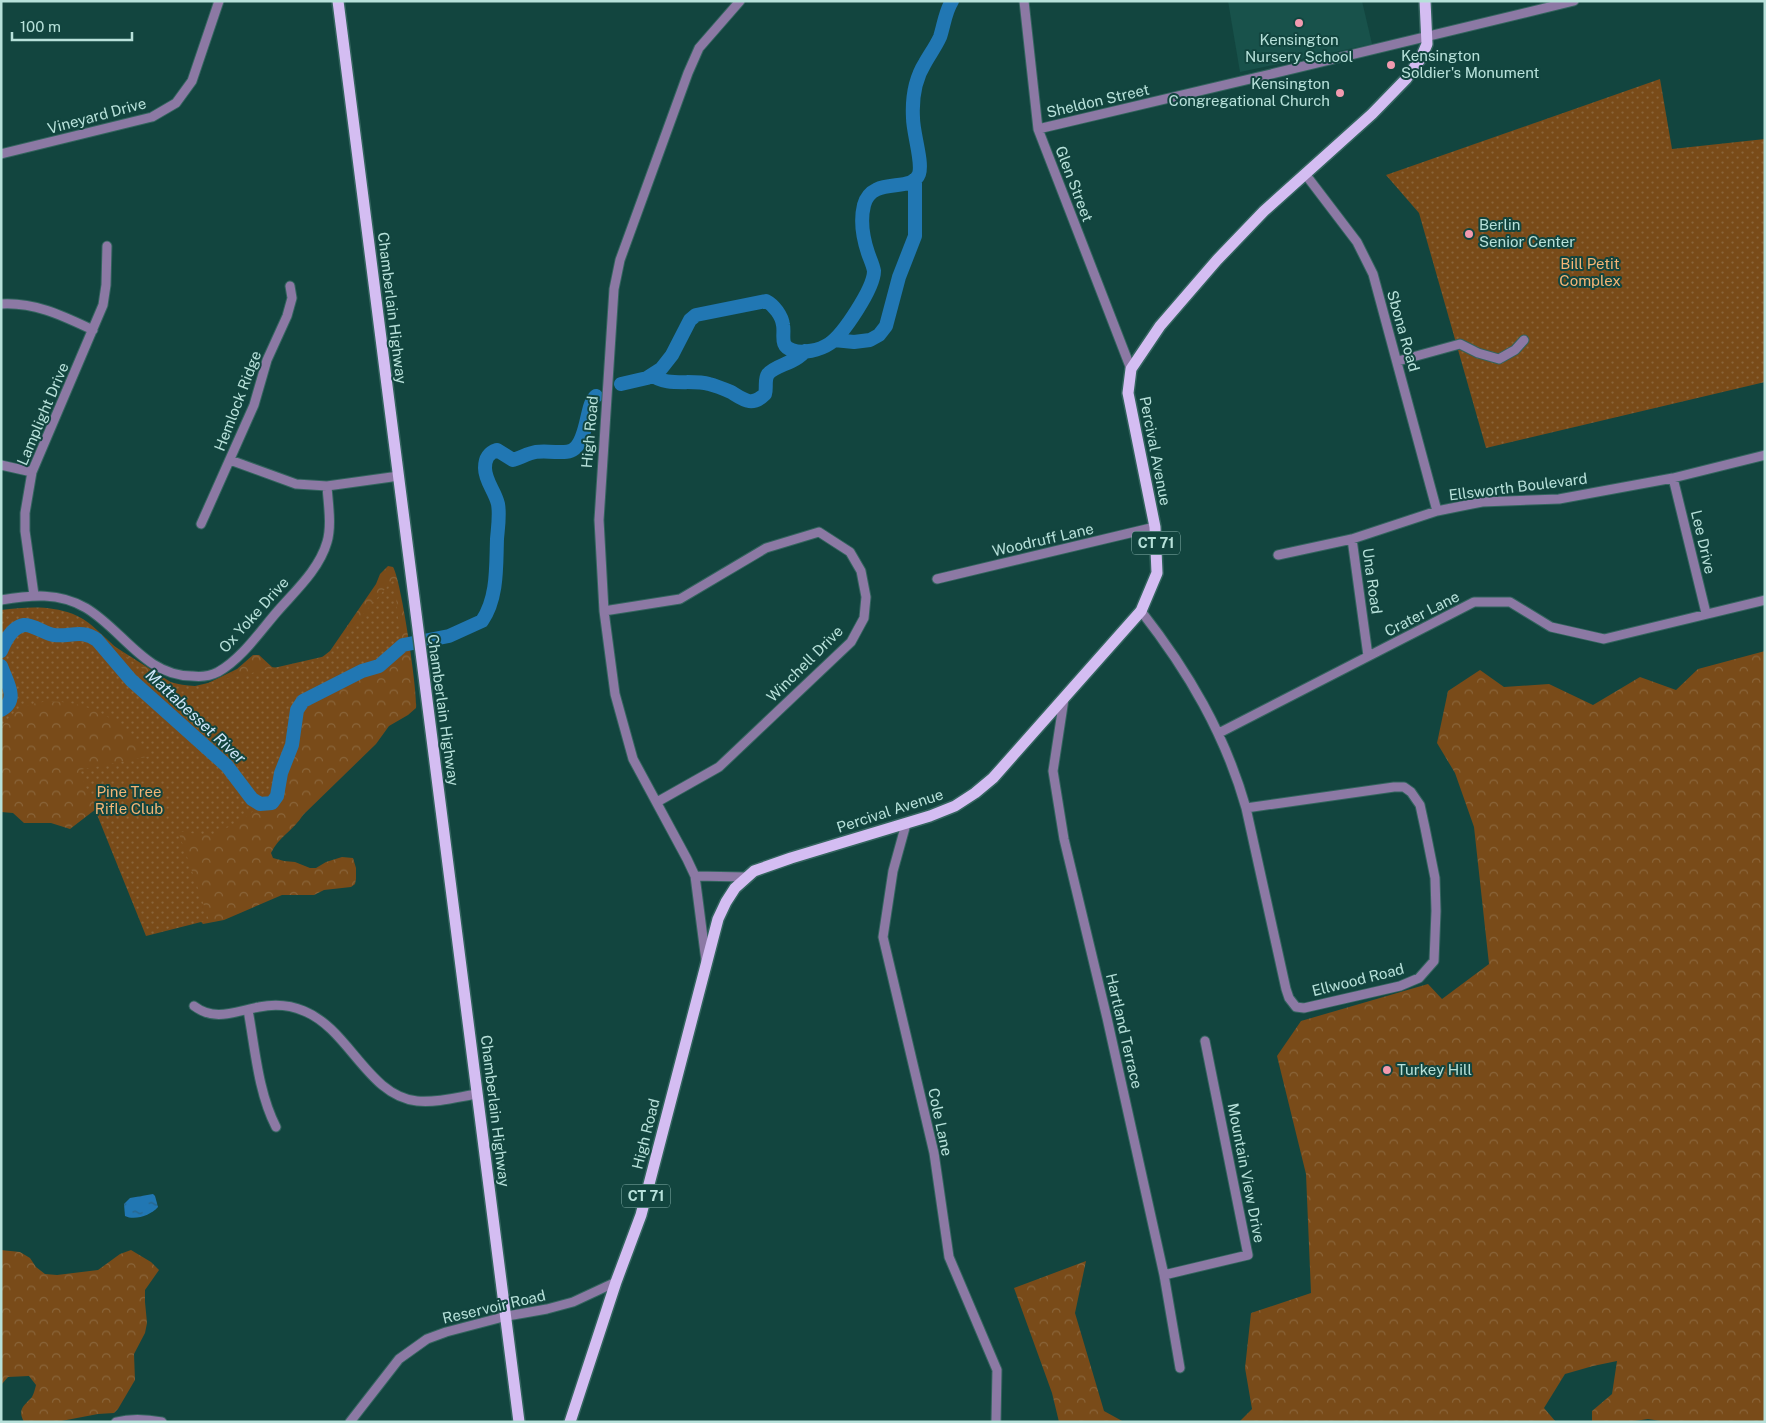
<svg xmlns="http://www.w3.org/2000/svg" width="1766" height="1423" font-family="'Public Sans',sans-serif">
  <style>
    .built { fill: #18524b }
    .forest { fill: url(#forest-crowns) }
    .park { fill: url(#park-dots) }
    .water { fill: url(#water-ripples) }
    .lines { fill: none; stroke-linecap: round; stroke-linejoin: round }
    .river { stroke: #2177b3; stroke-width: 14 }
    .minor-casing { stroke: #33645e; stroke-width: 11 }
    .major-casing { stroke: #33645e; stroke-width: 14 }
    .minor { stroke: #8c79a4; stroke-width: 9 }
    .major { stroke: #d4bdf2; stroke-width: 11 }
    .poi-dot { fill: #f29aaf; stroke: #12453f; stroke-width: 2 }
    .labels { text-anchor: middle; stroke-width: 4; stroke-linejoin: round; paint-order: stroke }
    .shield { fill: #12453f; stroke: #86b2ac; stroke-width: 1 }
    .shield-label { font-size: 14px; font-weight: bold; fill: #b7e1da }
    .poi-label { font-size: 15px; fill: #b7e1da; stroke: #12453f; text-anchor: start }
    .street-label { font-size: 15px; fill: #b7e1da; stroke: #12453f }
    .park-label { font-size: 15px; fill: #f5b576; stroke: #12453f }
    .water-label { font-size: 16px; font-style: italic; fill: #cfe6fa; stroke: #12453f }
  </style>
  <defs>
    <pattern id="forest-crowns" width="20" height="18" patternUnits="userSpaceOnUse" patternTransform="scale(1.25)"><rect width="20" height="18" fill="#794b19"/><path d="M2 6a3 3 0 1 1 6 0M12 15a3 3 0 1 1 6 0" fill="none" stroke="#8a653a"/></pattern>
    <pattern id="park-dots" width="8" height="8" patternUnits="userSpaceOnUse" patternTransform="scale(1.25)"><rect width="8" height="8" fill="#794b19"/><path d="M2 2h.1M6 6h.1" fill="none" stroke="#8a653a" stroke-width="1.8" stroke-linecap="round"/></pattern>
    <pattern id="water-ripples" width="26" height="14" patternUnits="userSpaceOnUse" patternTransform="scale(1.25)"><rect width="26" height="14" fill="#2177b3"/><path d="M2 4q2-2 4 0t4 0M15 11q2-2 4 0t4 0" fill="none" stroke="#2a6385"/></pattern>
  </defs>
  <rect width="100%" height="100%" fill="#12453f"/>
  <path class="built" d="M 1228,1 L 1362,1 L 1372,44 L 1240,72 Z"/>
  <path class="forest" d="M 388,566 L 393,567 C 401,579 418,693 416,708 L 408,715 L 389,726 L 376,744 L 303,815 C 294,830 278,837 271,853 L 273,858 L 284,861 L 295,862 L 310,868 L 316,868 L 326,862 L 342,857 L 353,858 L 356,868 L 356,879 L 355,884 L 351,887 L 324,890 L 314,895 L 282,895 L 224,920 L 203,924 L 96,809 L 70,829 L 51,823 L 24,823 L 13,813 L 1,812 L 1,625 L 95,634 L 180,688 L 202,686 L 237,669 L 253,655 L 259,655 L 272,667 L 277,668 L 321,658 L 330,651 L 376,584 L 380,574 Z
    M 1765,651 L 1765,1422 L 1667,1422 L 1648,1419 L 1628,1422 L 1592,1422 L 1592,1411 L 1612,1394 L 1617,1361 L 1593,1366 L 1565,1374 L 1544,1408 L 1556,1422 L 1239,1422 L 1252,1409 L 1245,1368 L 1251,1313 L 1311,1293 L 1306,1174 L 1277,1056 L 1301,1021 L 1428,984 L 1442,999 L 1489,964 L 1474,827 L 1455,773 L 1437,743 L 1448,691 L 1480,670 L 1504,687 L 1549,684 L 1593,705 L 1640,677 L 1676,690 L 1698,669 Z
    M 1,1250 L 20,1252 L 30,1258 L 36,1267 L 45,1274 L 57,1275 L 98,1270 L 120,1254 L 131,1250 L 151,1262 L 159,1270 L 145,1290 L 145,1302 L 147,1323 L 145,1333 L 134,1354 L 135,1380 L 118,1409 L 114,1413 L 98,1414 L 56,1422 L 24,1422 C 17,1409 24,1406 32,1397 C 34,1393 35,1389 36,1385 L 29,1376 L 8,1377 L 1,1385 Z
    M 1086,1261 L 1075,1313 L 1104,1411 L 1124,1422 L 1059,1422 L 1052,1393 L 1014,1288 Z"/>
  <path class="park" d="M 1660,79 L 1672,149 L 1765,139 L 1765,382 L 1486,448 L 1419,213 L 1386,175 Z
    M 394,579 L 401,646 L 388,654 L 365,671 L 343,680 L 299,705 L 295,713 L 288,749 L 281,772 L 270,794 L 257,808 L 241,821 L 214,834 L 202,835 L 178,831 L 209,920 L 146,936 L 79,770 L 151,756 C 137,742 124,727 108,717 C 76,698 21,691 1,729 L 1,610 C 26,607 49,605 73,614 C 88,620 98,631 109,641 C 134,665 160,685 195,686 L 326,656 Z"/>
  <path class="water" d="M 153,1194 L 155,1196 L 158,1207 C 151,1215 135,1221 125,1216 L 124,1204 L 130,1198 Z"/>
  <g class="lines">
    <path class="river" d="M 834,340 L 854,342 L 870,340 L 879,335 L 886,326 L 899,277 L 915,236 L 915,179
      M 652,375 C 666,387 692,379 709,384 C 717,386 724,389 731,392 C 744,400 752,407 765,394 C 767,388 764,380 768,374 C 775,365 796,363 805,351
      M 621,384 L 647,378 L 661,369 L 672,355 L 690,320 L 696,315 L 766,301 C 774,305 782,316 783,325 C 785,335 779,346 792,350 C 803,354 820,350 829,344 C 843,335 874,288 874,271 C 873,265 870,259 868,253 C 863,238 860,221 864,205 C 872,175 912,194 919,174 C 923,162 913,133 913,118 C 912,100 915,79 925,63 C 930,54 936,46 940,37 C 944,25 945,12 952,1
      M 1,651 C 5,641 12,627 24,625 C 32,624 46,634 54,635 C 70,637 82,629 97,640 L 131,680 L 227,766 L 252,799 L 260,804 L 272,803 L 277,796 L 281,773 L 292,745 L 297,710 L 303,701 L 362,671 L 379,666 L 403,645 L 449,636 L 482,621 C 498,598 496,565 497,539 C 498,527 500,515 498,504 C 495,491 485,481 485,468 C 485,459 488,453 497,450 L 513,460 C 532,453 533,450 555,452 C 561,452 569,453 574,449 C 588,439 586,403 596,396
      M 1,666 C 6,681 20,700 1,710"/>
    <g class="minor-casing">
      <path id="minor" d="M 1024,1 L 1038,129 L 1131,369
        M 1038,129 C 1217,87 1395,45 1574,1
        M 1,154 L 152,117 L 176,103 L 192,81 L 219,1
        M 1306,175 L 1357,242 L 1373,274 L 1437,511
        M 1,304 C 35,302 63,316 93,330
        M 1398,361 L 1460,344 L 1478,353 L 1499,359 L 1515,350 L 1524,340
        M 230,460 L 296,484 L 327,486 L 399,476
        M 1,465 L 32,472
        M 1673,478 L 1706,613
        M 201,524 L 254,405 L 267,360 L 287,316 L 292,298 L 290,286
        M 1352,539 L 1368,656
        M 1278,555 L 1352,539 L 1437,511 L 1482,502 L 1559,499 L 1673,478 L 1765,455
        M 937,579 L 1155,527
        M 34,595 L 25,531 L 25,513 L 32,472 L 103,305 L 106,285 L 107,246
        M 1,600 C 31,595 59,592 86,608 C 123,630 145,676 192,676 C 200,677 210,676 218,672 C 241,659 259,633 276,613 C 294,592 319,570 327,542 C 332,525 328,503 327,486
        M 604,611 L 680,599 L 766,548 L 819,532 L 850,552 L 861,571 L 866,597 L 864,618 L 851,642 L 719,767 L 657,802
        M 1141,611 C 1188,671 1225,734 1246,808
        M 1064,699 L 1053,771 L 1064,839 L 1107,1018 L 1164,1275 L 1180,1368
        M 1219,733 L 1474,602 L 1510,602 L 1551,627 L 1604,639 L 1765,600
        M 1394,787 L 1404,787 L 1411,792 L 1420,805 L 1425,828 L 1435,878 L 1436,911 L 1434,961 L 1419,978 L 1400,986 L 1304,1008 L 1296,1007 L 1289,998 L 1286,989 L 1246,808 Z
        M 906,824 L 893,871 L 883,937 L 934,1153 L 949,1257 L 997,1370 L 996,1422
        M 695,876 L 745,877
        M 706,961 L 695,876 L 687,859 L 633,759 L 615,694 L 604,611 L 599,520 L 614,289 L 620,260 L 688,73 L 699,48 L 740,1
        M 194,1006 C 215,1022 236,1011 259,1007 C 274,1004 290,1005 304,1011 C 349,1029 368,1096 417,1101 C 437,1103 458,1097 477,1094
        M 248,1010 C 255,1048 258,1092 276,1127
        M 1164,1275 L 1248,1255 L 1205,1041
        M 116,1422 C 132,1418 146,1419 162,1422
        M 350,1422 L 399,1359 L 427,1339 L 446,1332 L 507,1316 L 547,1309 L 573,1302 L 616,1282"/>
    </g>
    <g class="major-casing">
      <path id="major" d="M 338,1 L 519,1422
        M 570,1422 L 616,1282 L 641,1215 L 718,919 L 726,902 L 735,888 L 754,871 L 791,858 L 930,816 L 955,806 L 975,793 L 993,778 L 1141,611 L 1157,573 L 1155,527 L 1128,393 L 1131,369 L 1160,326 L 1217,260 L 1264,211 L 1372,114 L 1406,79 L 1421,58 L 1427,44 L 1425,1"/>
    </g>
    <use href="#minor" class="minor"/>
    <use href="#major" class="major"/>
  </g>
  <g class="poi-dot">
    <circle cx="1299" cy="23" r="5"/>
    <circle cx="1391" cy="65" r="5"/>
    <circle cx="1340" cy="93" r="5"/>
    <circle cx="1469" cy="234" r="5"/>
    <circle cx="1387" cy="1070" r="5"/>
  </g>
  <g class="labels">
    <g class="shield">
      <rect x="1132" y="531.5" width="48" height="23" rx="4"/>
      <rect x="622" y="1184.5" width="48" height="23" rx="4"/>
    </g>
    <g class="shield-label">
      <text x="1156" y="548">CT 71</text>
      <text x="646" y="1201">CT 71</text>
    </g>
    <g class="poi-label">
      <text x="1299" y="45" text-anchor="middle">Kensington<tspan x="1299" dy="17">Nursery School</tspan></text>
      <text x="1401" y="61">Kensington<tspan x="1401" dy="17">Soldier's Monument</tspan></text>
      <text x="1330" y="89" text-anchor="end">Kensington<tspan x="1330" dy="17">Congregational Church</tspan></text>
      <text x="1479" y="230">Berlin<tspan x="1479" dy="17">Senior Center</tspan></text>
      <text x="1397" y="1075">Turkey Hill</text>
    </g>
    <g class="street-label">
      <text transform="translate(1098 101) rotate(-13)" y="5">Sheldon Street</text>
      <text transform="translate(97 116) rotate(-15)" y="5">Vineyard Drive</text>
      <text transform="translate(1074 184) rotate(69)" y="5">Glen Street</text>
      <text transform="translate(392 308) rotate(83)" y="5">Chamberlain Highway</text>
      <text transform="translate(1403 331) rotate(74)" y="5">Sbona Road</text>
      <text transform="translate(238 401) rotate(-69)" y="5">Hemlock Ridge</text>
      <text transform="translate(43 414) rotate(-67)" y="5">Lamplight Drive</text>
      <text transform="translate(590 432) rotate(-85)" y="5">High Road</text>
      <text transform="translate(1155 451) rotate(79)" y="5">Percival Avenue</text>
      <text transform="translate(1518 487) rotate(-7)" y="5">Ellsworth Boulevard</text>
      <text transform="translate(1043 540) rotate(-13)" y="5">Woodruff Lane</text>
      <text transform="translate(1703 542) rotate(77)" y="5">Lee Drive</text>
      <text transform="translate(1372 581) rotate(82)" y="5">Una Road</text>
      <text transform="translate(1422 614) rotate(-27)" y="5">Crater Lane</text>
      <text transform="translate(254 615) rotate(-48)" y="5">Ox Yoke Drive</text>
      <text transform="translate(805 664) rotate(-45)" y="5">Winchell Drive</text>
      <text transform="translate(443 710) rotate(82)" y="5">Chamberlain Highway</text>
      <text transform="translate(890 811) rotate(-18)" y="5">Percival Avenue</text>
      <text transform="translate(1358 980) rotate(-14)" y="5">Ellwood Road</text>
      <text transform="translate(1124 1031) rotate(77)" y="5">Hartland Terrace</text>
      <text transform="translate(495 1111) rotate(83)" y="5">Chamberlain Highway</text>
      <text transform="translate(940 1122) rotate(78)" y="5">Cole Lane</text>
      <text transform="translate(646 1134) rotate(-76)" y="5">High Road</text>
      <text transform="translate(1246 1173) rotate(79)" y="5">Mountain View Drive</text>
      <text transform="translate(494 1307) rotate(-13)" y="5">Reservoir Road</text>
    </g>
    <g class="park-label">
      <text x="1590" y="269">Bill Petit<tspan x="1590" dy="17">Complex</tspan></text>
      <text x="129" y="797">Pine Tree<tspan x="129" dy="17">Rifle Club</tspan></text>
    </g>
    <g class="water-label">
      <text transform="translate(196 716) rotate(43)" y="6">Mattabesset River</text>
    </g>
  </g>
  <rect width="1766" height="1423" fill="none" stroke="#b7e1da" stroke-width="5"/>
  <path d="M12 32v8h120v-8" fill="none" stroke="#b7e1da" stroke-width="2.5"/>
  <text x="20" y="32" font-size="15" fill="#b7e1da" stroke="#12453f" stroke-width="4" paint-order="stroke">100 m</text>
</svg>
